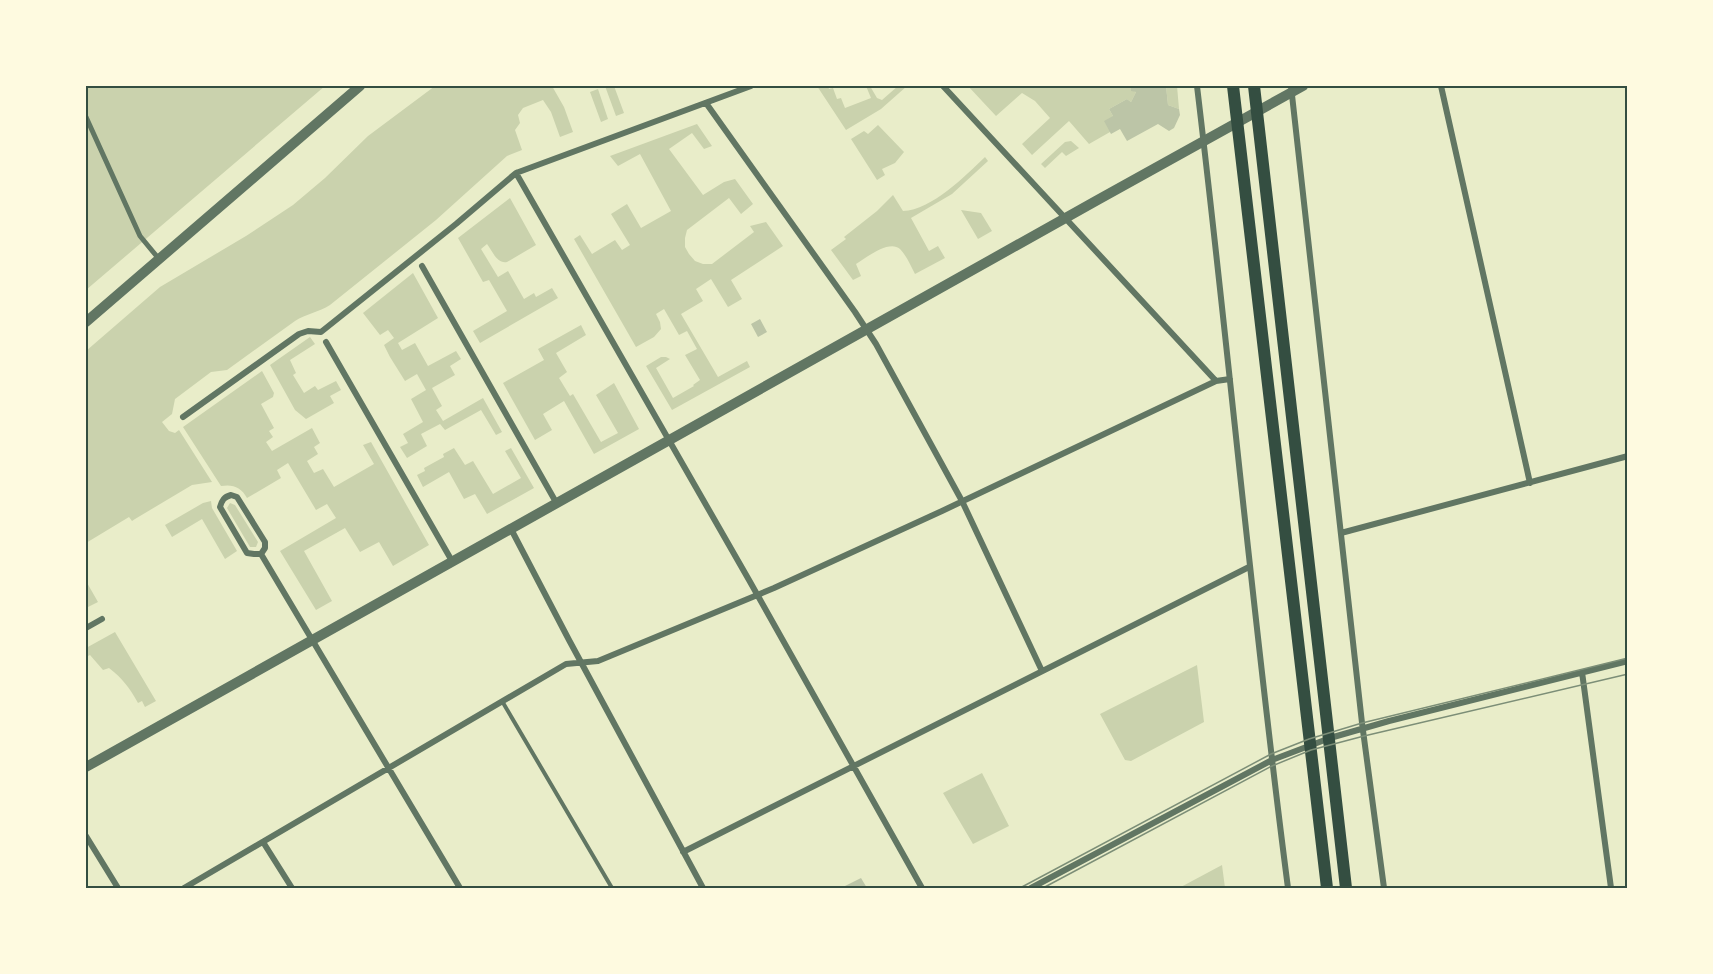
<svg xmlns="http://www.w3.org/2000/svg" width="1713" height="974" font-family="'Varela Round',sans-serif">
  <style>
    .green { fill: #cad2ad }
    .building { fill: #bcc5a7 }
    .lines { fill: none; stroke-linecap: round; stroke-linejoin: round }
    .service { stroke: #617663; stroke-width: 4 }
    .pedestrian { stroke: #617663; stroke-width: 5 }
    .minor { stroke: #617663; stroke-width: 6 }
    .tertiary { stroke: #617663; stroke-width: 10 }
    .primary { stroke: #344e41; stroke-width: 12 }
    .tram { stroke: #7c8e77; stroke-width: 1.5 }
    .neatline { fill: none; stroke: #344e41; stroke-width: 2 }
  </style>
  <rect width="100%" height="100%" fill="#e9edc9"/>
  <path class="green" d="M 86,86 L 325,86 L 86,290 Z
    M 435,86 L 552,86 L 564,107 L 573,132 L 560,137 L 551,112 L 543,100 L 523,108 L 518,115 L 520,123 L 515,130 L 522,150 L 507,156 L 436,220 L 330,305 C 319,312 306,314 295,321 L 227,370 L 211,372 L 175,399 L 172,414 L 162,422 L 169,431 L 175,433 L 179,430 L 212,482 L 192,485 L 135,519 L 132,521 L 129,517 L 86,543 L 86,351 L 160,287 L 246,236 L 293,205 L 325,178 L 368,136 Z
    M 605,86 L 614,86 L 624,113 L 616,116 Z
    M 817,86 L 828,86 L 829,89 L 833,88 L 837,99 L 841,98 L 845,108 L 871,98 L 866,86 L 870,86 L 877,98 L 882,100 L 898,86 L 907,86 L 881,109 L 846,130 Z
    M 968,86 L 1042,86 L 1043,87 L 1046,86 L 1131,86 L 1132,90 L 1136,92 L 1131,102 L 1127,99 L 1109,109 L 1113,116 L 1110,132 L 1089,144 L 1069,121 L 1032,155 L 1022,144 L 1050,118 L 1035,101 L 1022,93 L 996,116 Z
    M 1166,86 L 1177,86 L 1179,109 L 1168,105 Z
    M 598,89 L 608,119 L 601,122 L 590,92 Z
    M 697,124 L 712,146 L 704,149 L 692,133 L 669,149 L 703,195 L 724,182 L 735,179 L 753,204 L 741,214 L 729,198 L 687,230 L 685,238 L 685,247 L 689,254 L 695,261 L 703,264 L 712,264 L 754,232 L 750,226 L 766,222 L 783,246 L 731,280 L 742,299 L 728,307 L 711,279 L 696,289 L 703,301 L 681,314 L 718,377 L 747,361 L 750,367 L 672,410 L 646,366 L 661,357 L 666,357 L 670,359 L 656,368 L 673,398 L 694,386 L 693,385 L 700,380 L 685,355 L 697,349 L 687,331 L 679,335 L 664,309 L 656,314 L 660,322 L 661,329 L 654,337 L 636,347 L 574,239 L 580,235 L 592,254 L 615,240 L 622,250 L 630,245 L 611,214 L 627,204 L 641,228 L 671,211 L 640,154 L 618,166 L 610,156 Z
    M 878,125 L 904,152 L 895,163 L 882,169 L 885,175 L 877,180 L 851,139 L 864,131 L 868,134 Z
    M 1071,141 L 1079,148 L 1066,156 L 1062,152 L 1045,168 L 1041,164 L 1065,142 Z
    M 985,157 L 988,161 L 952,194 L 911,218 L 929,251 L 938,246 L 945,258 L 915,274 C 911,266 906,255 900,249 C 889,239 866,258 856,264 L 861,276 L 853,280 L 831,250 L 846,239 L 844,237 L 877,211 L 893,195 L 903,211 C 932,210 965,176 985,157 Z
    M 510,198 L 536,245 L 507,262 C 497,264 493,252 487,244 L 481,249 L 498,277 L 508,271 L 524,299 L 534,293 L 536,297 L 552,288 L 558,298 L 480,343 L 473,331 L 507,311 L 489,280 L 483,282 L 458,238 Z
    M 961,210 L 981,213 L 992,231 L 978,239 Z
    M 413,273 L 438,318 L 398,343 L 402,350 L 415,343 L 428,366 L 456,351 L 461,359 L 450,366 L 455,375 L 432,388 L 442,406 L 436,410 L 443,421 L 483,398 L 502,432 L 496,435 L 481,410 L 445,430 L 440,424 L 421,434 L 427,446 L 407,458 L 400,447 L 408,443 L 403,434 L 423,422 L 411,399 L 426,390 L 417,374 L 405,381 L 390,357 L 384,345 L 394,338 L 388,330 L 380,335 L 363,313 Z
    M 581,325 L 586,335 L 556,353 L 567,372 L 559,378 L 570,396 L 573,394 L 601,442 L 618,433 L 596,395 L 614,383 L 639,429 L 594,454 L 564,401 L 543,414 L 552,430 L 535,440 L 503,383 L 544,360 L 538,349 Z
    M 310,337 L 315,344 L 290,360 L 296,373 L 293,375 L 304,393 L 315,386 L 318,390 L 336,381 L 341,390 L 330,396 L 334,403 L 306,419 L 295,410 L 270,365 Z
    M 262,371 L 274,393 L 273,397 L 261,404 L 274,428 L 269,431 L 273,437 L 266,442 L 272,451 L 312,428 L 320,443 L 314,447 L 318,454 L 307,461 L 314,473 L 323,469 L 334,487 L 374,464 L 363,445 L 371,442 L 429,545 L 393,566 L 379,542 L 360,552 L 345,528 L 304,551 L 332,601 L 316,610 L 280,551 L 336,518 L 327,504 L 316,510 L 288,463 L 277,470 L 281,478 L 247,498 C 241,487 233,484 221,486 L 183,427 Z
    M 454,448 L 465,465 L 473,461 L 493,494 L 521,478 L 505,451 L 511,448 L 534,488 L 487,514 L 475,494 L 464,499 L 449,472 L 423,487 L 417,475 L 425,471 L 424,468 L 444,457 L 443,454 Z
    M 211,501 L 212,508 L 237,551 L 225,559 L 202,519 L 172,537 L 165,525 L 203,503 Z
    M 230,503 L 235,505 L 258,542 L 256,547 L 250,547 L 227,508 Z
    M 86,581 L 98,602 L 86,608 Z
    M 115,632 L 156,701 L 145,707 L 142,701 L 138,703 C 129,687 123,679 109,668 L 103,670 L 90,655 L 86,657 L 86,648 Z
    M 1197,665 L 1204,722 L 1131,761 L 1125,760 L 1100,714 Z
    M 982,773 L 1009,826 L 973,844 L 943,793 Z
    M 1222,865 L 1225,888 L 1179,888 Z"/>
  <path class="building" d="M 1131,86 L 1166,86 L 1168,105 L 1179,109 L 1180,115 L 1174,128 L 1169,131 L 1158,124 L 1127,141 L 1120,129 L 1111,134 L 1104,121 L 1113,116 L 1109,109 L 1127,99 L 1131,102 L 1136,92 L 1131,91 Z
    M 760,319 L 767,332 L 758,337 L 751,324 Z
    M 861,878 L 867,888 L 841,888 Z"/>
  <g class="lines">
    <path class="service" d="M 502,701 L 612,888"/>
    <path class="pedestrian" d="M 86,117 L 140,236 L 159,259"/>
    <path class="minor" d="M 943,86 L 1216,381
      M 1197,86 C 1229,353 1253,621 1288,888
      M 1291,86 L 1362,723 L 1384,888
      M 1441,86 L 1530,483
      M 706,103 L 855,312 L 876,344 L 962,501 L 1042,671
      M 516,173 L 749,580 L 922,888
      M 422,266 L 557,504
      M 326,342 L 452,561
      M 183,417 L 299,334 L 308,331 L 321,332 L 456,224 L 516,173 L 751,86
      M 231,495 L 237,497 L 265,542 L 265,548 L 261,554 L 254,554 L 247,553 L 220,507 C 222,500 224,497 231,495 Z
      M 511,529 L 569,640 L 703,888
      M 1341,533 L 1628,456
      M 261,554 L 460,888
      M 86,628 L 102,619
      M 1582,672 L 1611,888
      M 86,836 L 118,888
      M 263,842 L 292,888
      M 683,852 L 1249,567
      M 184,888 L 566,664 L 598,661 L 774,588 L 942,511 L 1216,381 L 1230,379
      M 1031,888 L 1272,760 L 1330,738 L 1389,721 L 1628,661"/>
    <path class="tertiary" d="M 86,322 L 360,86
      M 86,767 C 491,540 896,311 1303,86"/>
    <path class="primary" d="M 1233,86 L 1327,888
      M 1254,86 L 1346,888"/>
    <path class="tram" d="M 1020,888 L 1271,754 L 1309,739 L 1362,723 L 1628,658
      M 1043,888 L 1272,766 L 1311,750 L 1364,736 L 1628,674"/>
  </g>
  <rect width="1713" height="974" fill="none" stroke="#fefae0" stroke-width="174"/>
  <rect x="87" y="87" width="1539" height="800" class="neatline"/>
</svg>
